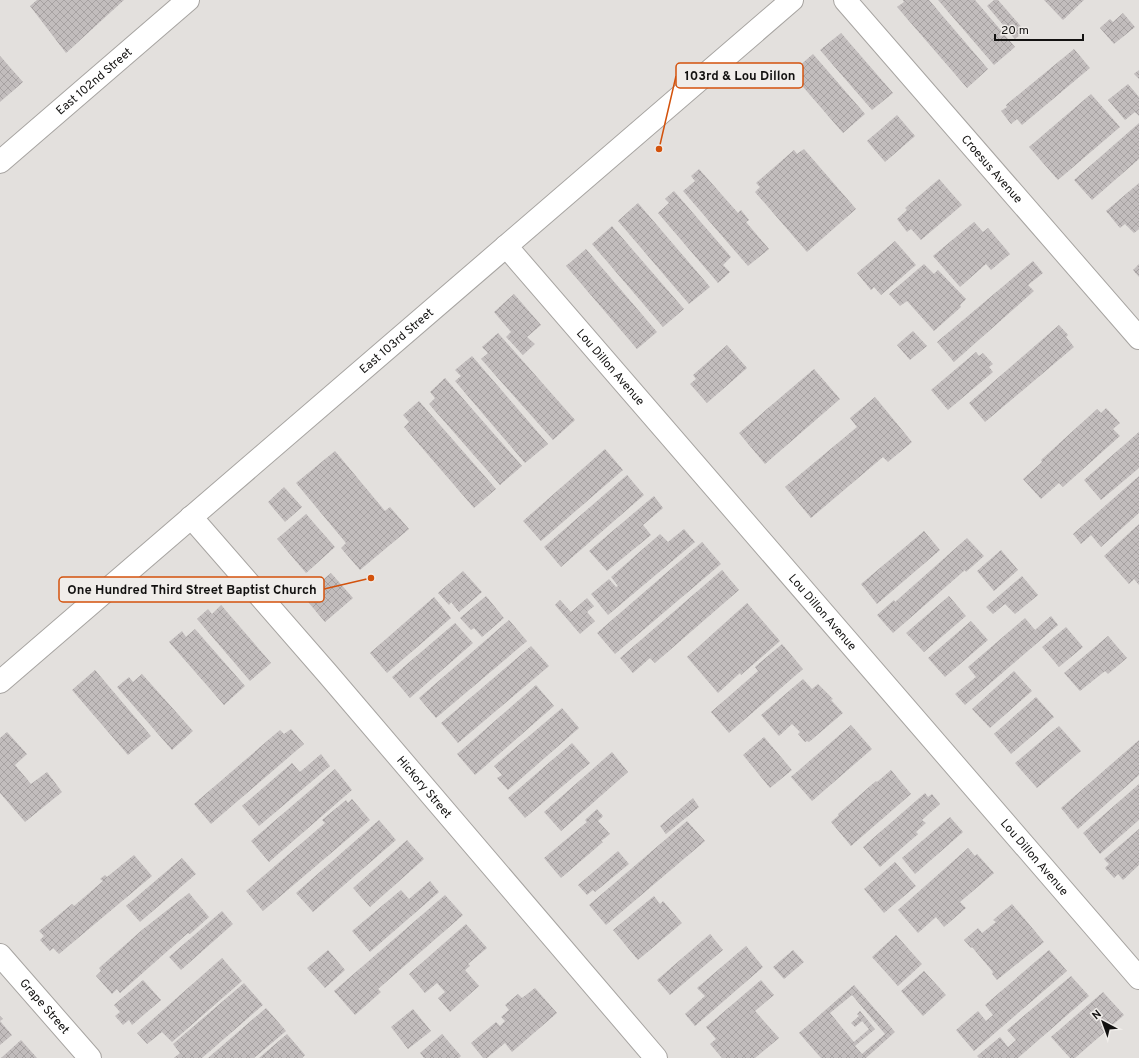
<svg xmlns="http://www.w3.org/2000/svg" width="1139" height="1058" font-family="Overpass,sans-serif">
  <style>
    .building { fill: url(#building-cross-hatch); fill-rule: evenodd }
    .lines { fill: none; stroke-linecap: round; stroke-linejoin: round }
    .street-casing { stroke: #a7a4a1; stroke-width: 24 }
    .secondary-casing { stroke: #a7a4a1; stroke-width: 24 }
    .street { stroke: #fff; stroke-width: 22 }
    .secondary { stroke: #fff; stroke-width: 22 }
    .labels { text-anchor: middle; stroke-width: 4; stroke-linejoin: round; paint-order: stroke }
    .street-label { font-size: 12px; fill: #131211; stroke: #f0edea }
    .leader { fill: none; stroke: #d3520c; stroke-width: 1.5 }
    .callout-dot { fill: #d3520c; stroke: #f0edea; stroke-width: 1.5 }
    .callout { fill: #f0edea; stroke: #d3520c; stroke-width: 1.5 }
    .callout-label { font-size: 13px; text-anchor: middle; font-weight: bold; fill: #131211 }
  </style>
  <defs>
    <pattern id="building-cross-hatch" width="8" height="8" patternUnits="userSpaceOnUse"><rect width="8" height="8" fill="#c2bdbd"/><path d="M0 0l8 8M0 8l8-8" fill="none" stroke="#a6a1a1"/></pattern>
  </defs>
  <rect width="100%" height="100%" fill="#e3e0dd"/>
  <path class="building" d="M 37,0 L 124,0 L 66,53 L 30,6 Z
    M 903,0 L 929,0 L 988,69 L 967,88 L 897,7 L 904,2 Z
    M 938,0 L 975,0 L 1015,47 L 994,65 Z
    M 994,0 L 998,0 L 1025,31 L 1015,39 L 987,6 Z
    M 1044,0 L 1084,0 L 1063,20 Z
    M 1123,13 L 1135,27 L 1114,44 L 1100,28 L 1110,19 L 1113,22 Z
    M 841,33 L 893,93 L 872,110 L 820,50 Z
    M 1074,49 L 1090,68 L 1022,125 L 1017,119 L 1011,124 L 1001,111 L 1007,107 L 1006,105 Z
    M 813,54 L 865,114 L 843,133 L 791,73 Z
    M 0,56 L 23,82 L 0,102 Z
    M 1139,70 L 1139,79 L 1134,74 Z
    M 1128,84 L 1139,97 L 1139,116 L 1135,112 L 1125,120 L 1108,100 Z
    M 1091,94 L 1120,127 L 1058,180 L 1029,147 Z
    M 897,115 L 915,136 L 885,162 L 867,141 Z
    M 1139,123 L 1139,159 L 1092,200 L 1074,180 Z
    M 804,149 L 856,209 L 807,252 L 755,192 L 760,187 L 756,183 L 794,150 L 797,154 Z
    M 699,169 L 738,213 L 741,210 L 749,220 L 746,222 L 769,249 L 748,266 L 683,191 L 695,181 L 691,176 Z
    M 939,179 L 962,205 L 921,240 L 911,229 L 907,232 L 897,219 L 907,210 L 905,208 Z
    M 1139,183 L 1139,229 L 1134,233 L 1125,224 L 1120,228 L 1106,211 Z
    M 674,191 L 731,257 L 723,265 L 730,272 L 718,283 L 658,213 L 669,203 L 665,199 Z
    M 638,203 L 710,287 L 689,304 L 618,221 Z
    M 974,222 L 983,232 L 988,228 L 1010,254 L 991,270 L 986,264 L 960,287 L 933,256 Z
    M 612,226 L 684,309 L 663,327 L 592,244 Z
    M 895,241 L 916,265 L 881,295 L 874,287 L 871,290 L 857,273 Z
    M 586,249 L 657,332 L 637,349 L 566,266 Z
    M 1033,261 L 1043,273 L 1028,285 L 1034,291 L 954,362 L 937,342 Z
    M 924,264 L 934,274 L 938,270 L 966,299 L 960,305 L 961,307 L 934,331 L 907,301 L 900,306 L 889,294 Z
    M 1139,264 L 1139,277 L 1133,270 Z
    M 514,294 L 541,325 L 527,337 L 535,344 L 523,355 L 506,337 L 511,332 L 494,312 Z
    M 1059,325 L 1068,335 L 1066,337 L 1074,347 L 985,422 L 969,403 Z
    M 913,331 L 927,346 L 910,360 L 897,345 Z
    M 498,333 L 575,420 L 553,440 L 481,359 L 488,353 L 482,347 Z
    M 727,345 L 747,368 L 707,403 L 690,384 L 696,379 L 693,375 Z
    M 976,352 L 979,356 L 983,353 L 993,364 L 989,367 L 993,372 L 948,410 L 931,390 Z
    M 472,356 L 548,444 L 525,463 L 455,381 L 461,376 L 455,370 Z
    M 814,369 L 840,399 L 765,464 L 739,433 Z
    M 445,378 L 522,466 L 500,485 L 429,404 L 435,398 L 430,392 Z
    M 875,397 L 912,442 L 888,462 L 883,457 L 811,518 L 785,487 L 857,427 L 850,418 Z
    M 419,401 L 496,489 L 474,508 L 404,427 L 409,422 L 403,415 Z
    M 1106,408 L 1120,423 L 1113,429 L 1120,436 L 1063,487 L 1059,483 L 1041,499 L 1023,479 L 1042,462 L 1041,460 L 1097,409 L 1101,413 Z
    M 1139,432 L 1139,468 L 1101,500 L 1084,480 Z
    M 605,449 L 623,470 L 541,541 L 523,521 Z
    M 335,451 L 385,511 L 390,507 L 409,529 L 360,570 L 341,548 L 346,543 L 296,483 Z
    M 627,475 L 644,495 L 561,567 L 544,547 Z
    M 1139,476 L 1139,513 L 1101,547 L 1091,535 L 1081,544 L 1073,534 Z
    M 284,487 L 302,507 L 285,522 L 268,502 Z
    M 654,496 L 663,508 L 643,525 L 651,535 L 607,571 L 589,551 Z
    M 306,514 L 335,547 L 306,573 L 277,539 Z
    M 1139,524 L 1139,585 L 1134,579 L 1129,584 L 1104,556 Z
    M 684,529 L 695,542 L 608,615 L 591,594 L 609,579 L 616,587 L 618,586 L 611,577 L 660,534 L 668,542 Z
    M 924,531 L 940,550 L 877,604 L 861,584 Z
    M 967,538 L 984,556 L 966,572 L 965,570 L 893,633 L 877,615 L 894,600 L 895,602 Z
    M 702,542 L 721,564 L 615,654 L 597,633 Z
    M 1001,550 L 1018,570 L 994,591 L 977,571 Z
    M 722,570 L 739,590 L 655,663 L 650,658 L 633,673 L 620,658 Z
    M 463,571 L 482,592 L 459,612 L 451,602 L 449,605 L 438,593 Z
    M 331,573 L 353,598 L 325,622 L 303,596 Z
    M 1022,576 L 1038,595 L 1015,614 L 1005,604 L 993,614 L 986,607 Z
    M 486,596 L 504,618 L 482,637 L 474,628 L 471,630 L 460,618 Z
    M 949,596 L 966,616 L 924,652 L 906,633 Z
    M 434,597 L 451,618 L 387,673 L 370,653 Z
    M 587,598 L 594,606 L 587,612 L 595,621 L 580,634 L 555,605 L 560,600 L 571,612 Z
    M 747,603 L 780,641 L 741,675 L 740,673 L 718,693 L 687,657 Z
    M 221,605 L 271,663 L 250,681 L 197,619 L 208,609 L 212,614 Z
    M 1051,616 L 1058,625 L 965,705 L 955,694 L 976,677 L 968,667 L 1025,618 L 1035,630 Z
    M 509,620 L 527,641 L 436,718 L 419,698 Z
    M 971,621 L 988,640 L 945,677 L 928,658 Z
    M 455,623 L 473,643 L 410,698 L 392,677 Z
    M 1066,627 L 1083,647 L 1059,667 L 1042,647 Z
    M 195,629 L 245,686 L 224,705 L 169,642 L 182,631 L 186,637 Z
    M 1108,636 L 1127,658 L 1108,674 L 1105,671 L 1080,691 L 1064,673 Z
    M 782,644 L 803,669 L 729,733 L 711,712 L 758,671 L 755,667 Z
    M 531,646 L 549,666 L 458,743 L 441,723 Z
    M 95,670 L 151,736 L 128,755 L 72,690 Z
    M 1014,671 L 1032,691 L 990,728 L 972,709 Z
    M 142,674 L 193,731 L 172,750 L 117,687 L 129,677 L 133,682 Z
    M 803,679 L 812,689 L 818,684 L 833,699 L 831,700 L 843,713 L 809,742 L 807,741 L 805,742 L 798,734 L 800,732 L 792,724 L 779,736 L 761,715 Z
    M 536,685 L 554,706 L 475,775 L 457,754 Z
    M 1036,697 L 1054,717 L 1011,754 L 994,734 Z
    M 562,708 L 579,728 L 508,790 L 497,778 L 502,775 L 494,766 Z
    M 851,725 L 872,749 L 812,801 L 791,777 Z
    M 1059,726 L 1081,751 L 1037,788 L 1015,763 Z
    M 291,729 L 304,744 L 211,824 L 194,804 L 280,730 L 284,734 Z
    M 7,732 L 27,754 L 15,765 L 31,784 L 47,772 L 62,792 L 25,822 L 0,793 L 0,738 Z
    M 764,737 L 792,770 L 770,788 L 743,755 Z
    M 1139,740 L 1139,775 L 1078,829 L 1061,808 Z
    M 572,743 L 590,763 L 525,818 L 508,798 Z
    M 612,752 L 628,772 L 561,831 L 544,812 Z
    M 321,754 L 330,766 L 259,826 L 242,806 L 292,763 L 300,772 Z
    M 335,769 L 352,790 L 269,862 L 251,841 Z
    M 891,770 L 911,794 L 851,846 L 831,822 L 839,815 L 838,814 L 876,781 L 877,782 Z
    M 1139,784 L 1139,820 L 1100,854 L 1083,833 Z
    M 925,793 L 928,797 L 932,794 L 940,804 L 922,820 L 926,823 L 916,832 L 918,834 L 880,867 L 863,847 Z
    M 693,798 L 699,807 L 666,834 L 660,826 Z
    M 352,799 L 370,820 L 263,911 L 246,891 L 325,823 L 322,820 L 346,800 L 348,803 Z
    M 597,809 L 603,816 L 598,821 L 610,834 L 601,841 L 603,842 L 561,878 L 544,858 L 587,822 L 585,820 Z
    M 950,817 L 963,832 L 915,874 L 902,858 Z
    M 379,820 L 396,840 L 313,912 L 296,893 Z
    M 687,821 L 705,841 L 606,925 L 589,905 Z
    M 1139,829 L 1139,865 L 1123,880 L 1118,874 L 1114,878 L 1105,868 L 1109,864 L 1104,859 Z
    M 407,840 L 424,859 L 370,907 L 353,888 Z
    M 968,848 L 975,856 L 977,854 L 994,873 L 960,902 L 966,908 L 944,927 L 936,917 L 918,933 L 898,910 Z
    M 618,851 L 629,864 L 595,892 L 593,890 L 587,895 L 578,885 Z
    M 134,855 L 152,876 L 59,954 L 53,948 L 50,951 L 40,940 L 44,936 L 39,931 L 72,904 L 74,906 L 103,881 L 100,879 L 105,875 L 107,877 Z
    M 182,858 L 196,874 L 140,922 L 126,906 Z
    M 895,862 L 916,886 L 884,913 L 864,889 Z
    M 430,881 L 439,892 L 370,952 L 352,931 L 401,890 L 409,899 Z
    M 189,893 L 209,917 L 190,934 L 188,933 L 120,993 L 117,989 L 112,994 L 96,976 L 101,971 L 99,968 L 142,930 Z
    M 445,895 L 463,915 L 378,989 L 381,992 L 355,1015 L 334,991 Z
    M 654,896 L 660,904 L 663,901 L 682,923 L 638,960 L 613,930 Z
    M 1012,904 L 1044,942 L 997,980 L 992,974 L 993,972 L 972,947 L 971,948 L 964,940 L 978,928 L 982,933 L 996,922 L 993,920 Z
    M 222,911 L 233,924 L 181,970 L 169,957 Z
    M 466,924 L 487,948 L 468,964 L 470,966 L 465,970 L 479,986 L 450,1012 L 438,998 L 445,992 L 437,983 L 425,993 L 409,974 Z
    M 710,934 L 723,950 L 670,995 L 657,980 Z
    M 896,935 L 922,964 L 898,986 L 872,957 Z
    M 746,946 L 763,967 L 695,1026 L 685,1014 L 705,996 L 697,988 Z
    M 328,950 L 345,970 L 325,988 L 307,968 Z
    M 793,950 L 804,962 L 784,979 L 773,967 Z
    M 1049,950 L 1067,971 L 974,1051 L 956,1030 L 978,1011 L 986,1021 L 993,1015 L 985,1005 Z
    M 222,958 L 242,981 L 172,1042 L 162,1032 L 147,1044 L 137,1033 Z
    M 924,971 L 946,995 L 923,1016 L 901,991 Z
    M 1071,976 L 1089,996 L 1018,1058 L 979,1058 L 977,1056 L 1000,1037 L 1008,1047 L 1016,1040 L 1007,1030 Z
    M 143,980 L 161,1000 L 132,1025 L 129,1020 L 123,1025 L 115,1016 L 120,1012 L 114,1005 Z
    M 761,980 L 774,995 L 755,1011 L 779,1038 L 755,1058 L 722,1058 L 710,1044 L 716,1039 L 706,1027 Z
    M 244,983 L 263,1005 L 202,1058 L 174,1058 L 180,1053 L 173,1044 Z
    M 854,985 L 895,1032 L 866,1058 L 821,1058 L 799,1033 ZM 852,995 L 885,1034 L 862,1054 L 855,1046 L 875,1029 L 860,1011 L 857,1014 L 859,1016 L 851,1023 L 855,1027 L 862,1021 L 869,1029 L 854,1042 L 830,1013 Z
    M 535,988 L 557,1013 L 512,1052 L 505,1043 L 487,1058 L 483,1058 L 471,1043 L 496,1022 L 500,1026 L 505,1021 L 501,1017 L 509,1010 L 505,1005 L 518,994 L 522,998 Z
    M 1103,992 L 1124,1015 L 1075,1058 L 1070,1058 L 1051,1037 Z
    M 266,1008 L 286,1031 L 254,1058 L 208,1058 Z
    M 413,1009 L 431,1031 L 408,1049 L 391,1027 Z
    M 0,1016 L 3,1019 L 0,1021 L 12,1035 L 0,1045 Z
    M 287,1034 L 305,1055 L 302,1058 L 259,1058 Z
    M 442,1034 L 461,1056 L 459,1058 L 424,1058 L 420,1053 Z
    M 21,1040 L 37,1058 L 1,1058 Z"/>
  <g class="lines">
    <g class="street-casing">
      <g id="street">
        <path id="s1" d="M 845,0 L 1139,338"/>
        <path id="s2" d="M 0,162 L 188,0"/>
        <path id="s3" d="M 506,246 L 1139,978"/>
        <path id="s4" d="M 191,517 L 327,673 L 656,1058"/>
        <path id="s5" d="M 0,955 L 90,1058"/>
      </g>
    </g>
    <g class="secondary-casing">
      <g id="secondary">
        <path id="s6" d="M 0,682 L 792,0"/>
      </g>
    </g>
    <use href="#street" class="street"/>
    <use href="#secondary" class="secondary"/>
  </g>
  <g class="labels">
    <g class="street-label">
      <text dy="4" stroke="none"><textPath href="#s2" startOffset="124">East 102nd Street</textPath></text>
      <text dy="4" stroke="none"><textPath href="#s1" startOffset="224">Croesus Avenue</textPath></text>
      <text dy="4" stroke="none"><textPath href="#s6" startOffset="523">East 103rd Street</textPath></text>
      <text dy="4" stroke="none"><textPath href="#s3" startOffset="160">Lou Dillon Avenue</textPath></text>
      <text dy="4" stroke="none"><textPath href="#s3" startOffset="484">Lou Dillon Avenue</textPath></text>
      <text dy="4" stroke="none"><textPath href="#s4" startOffset="357">Hickory Street</textPath></text>
      <text dy="4" stroke="none"><textPath href="#s3" startOffset="808">Lou Dillon Avenue</textPath></text>
      <text dy="4" stroke="none"><textPath href="#s5" startOffset="68">Grape Street</textPath></text>
    </g>
  </g>
  <path class="leader" d="M659 149L676 76M371 578L324 589"/>
  <g class="callout-dot">
    <circle cx="659" cy="149" r="4"/>
    <circle cx="371" cy="578" r="4"/>
  </g>
  <g class="callout">
    <rect x="676" y="63" width="127" height="25" rx="4"/>
    <rect x="59" y="577" width="265" height="25" rx="4"/>
  </g>
  <g class="callout-label">
    <text x="740" y="80">103rd &amp; Lou Dillon</text>
    <text x="192" y="594">One Hundred Third Street Baptist Church</text>
  </g>
  <g transform="translate(1103 1022) rotate(319)" stroke="#f0edea" stroke-width="3" paint-order="stroke">
  <path d="M0-3L7 15L0 10L-7 15Z" fill="#131211"/>
  <text y="-6" font-size="11" font-weight="bold" text-anchor="middle" fill="#131211">N</text>
  </g>
  <path d="M995 34v6h88v-6" fill="none" stroke="#131211" stroke-width="2"/>
  <text x="1001" y="34" font-size="12" fill="#131211" stroke="#f0edea" stroke-width="3" paint-order="stroke">20 m</text>
</svg>
